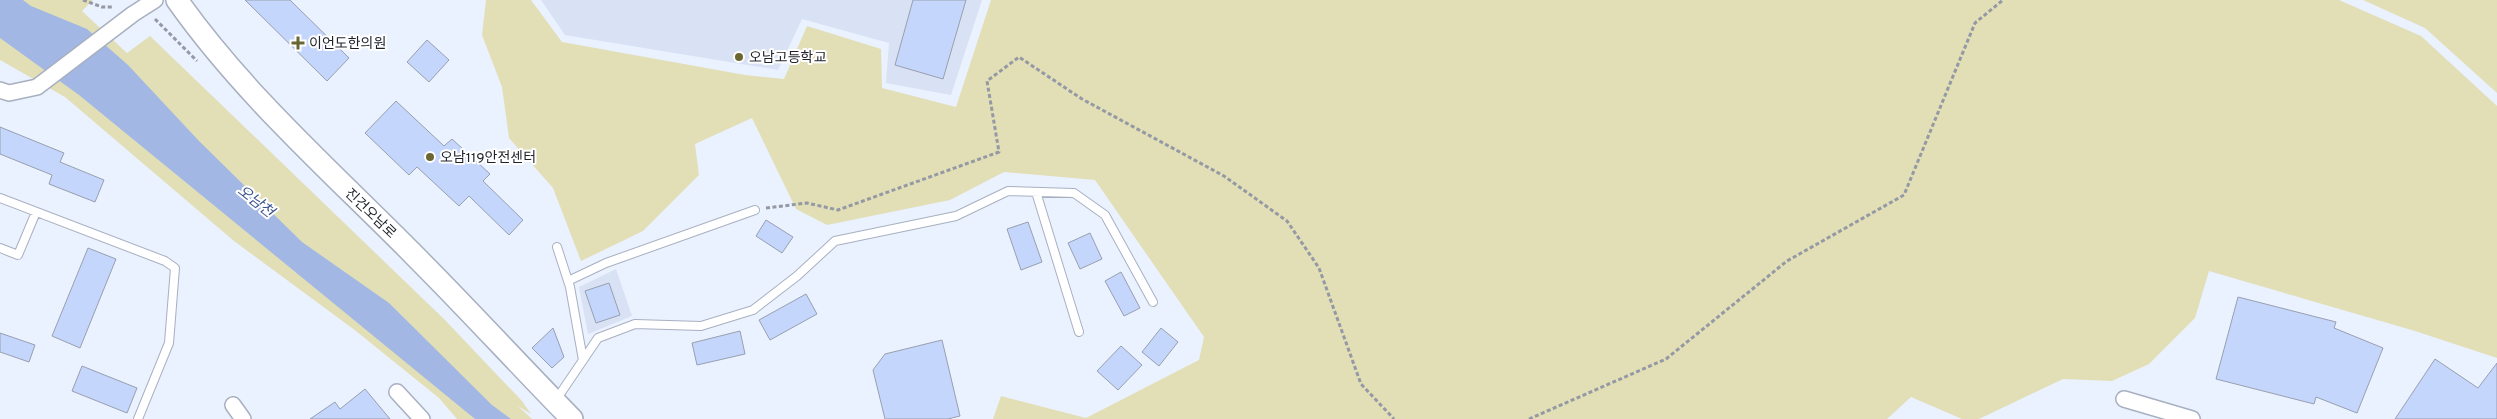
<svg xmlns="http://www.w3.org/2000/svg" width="2497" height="419" font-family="Overpass,'Noto Sans KR',sans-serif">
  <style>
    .built { fill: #d8e2f4 }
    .green { fill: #e2dfb6 }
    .water { fill: #a2b7e4 }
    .building { fill: #c4d6fb; stroke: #989faf }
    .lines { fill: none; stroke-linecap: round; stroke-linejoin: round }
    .lane-casing { stroke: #a8b0c0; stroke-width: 10 }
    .street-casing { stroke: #a8b0c0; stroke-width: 18 }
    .secondary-casing { stroke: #a8b0c0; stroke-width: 24 }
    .path { stroke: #9499a4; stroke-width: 3; stroke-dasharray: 4 2.5; stroke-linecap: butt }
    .lane { stroke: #fff; stroke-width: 8 }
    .street { stroke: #fff; stroke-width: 15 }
    .secondary { stroke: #fff; stroke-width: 21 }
    .poi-dot { fill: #6b6733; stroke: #fff; stroke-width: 2 }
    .labels { text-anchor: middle; stroke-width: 4; stroke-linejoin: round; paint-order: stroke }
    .poi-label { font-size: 14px; fill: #1f2228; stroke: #fff; text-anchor: start }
    .street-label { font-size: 14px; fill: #1f2228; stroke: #fff }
    .water-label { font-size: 15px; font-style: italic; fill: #3b538d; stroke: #fff }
  </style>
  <rect width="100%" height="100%" fill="#eaf1ff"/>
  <path class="built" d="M 541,0 L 982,0 L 951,95 L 886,83 L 889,43 L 802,19 L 778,70 L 565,35 Z
    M 616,269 L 632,316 L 588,334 L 579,287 Z"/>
  <path class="green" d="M 0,0 L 93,0 L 82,11 L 127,53 L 150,36 L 444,319 L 522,401 L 531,414 L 518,406 L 532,419 L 457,419 L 439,398 L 356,331 L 234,241 L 65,97 L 0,60 Z
    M 486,0 L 531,0 L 562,42 L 745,75 L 784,79 L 807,26 L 881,49 L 882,88 L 956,107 L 991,0 L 2339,0 L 2421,36 L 2497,106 L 2497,358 L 2415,331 L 2209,271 L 2195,318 L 2149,364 L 2112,381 L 2063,379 L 1979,419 L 1962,419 L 1911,397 L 1887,419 L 993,419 L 1001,396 L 1086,418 L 1199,360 L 1204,337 L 1095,180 L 1004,172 L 950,200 L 827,225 L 796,209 L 752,118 L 695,144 L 699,175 L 643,231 L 581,261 L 553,188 L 509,138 L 502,87 L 482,35 Z
    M 2363,0 L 2497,0 L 2497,93 L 2425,28 Z"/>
  <path class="water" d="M 0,0 L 23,0 L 31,6 L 87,29 L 128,65 L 199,141 L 302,242 L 389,303 L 492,405 L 511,419 L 475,419 L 79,95 L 0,38 Z"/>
  <path class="building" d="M 245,0 L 290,0 L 349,58 L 327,81 Z
    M 913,0 L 966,0 L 943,79 L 895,65 Z
    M 427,40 L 449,60 L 429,82 L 407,62 Z
    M 396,101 L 444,146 L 452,139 L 490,174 L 483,181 L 523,220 L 509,235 L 469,196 L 459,206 L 417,167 L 409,175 L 365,133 Z
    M 0,127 L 64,153 L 60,162 L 104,180 L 95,202 L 49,184 L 52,175 L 0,154 Z
    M 766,220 L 793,237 L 782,253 L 756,236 Z
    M 1028,222 L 1042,262 L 1021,270 L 1007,229 Z
    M 1090,233 L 1102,259 L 1080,269 L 1068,243 Z
    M 88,248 L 116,259 L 80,348 L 52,336 Z
    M 1121,272 L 1140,308 L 1124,316 L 1105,281 Z
    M 609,283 L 620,315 L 596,323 L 585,291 Z
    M 806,294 L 817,314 L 770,340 L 759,320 Z
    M 2238,297 L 2336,322 L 2334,328 L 2383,348 L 2357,413 L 2316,397 L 2314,404 L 2216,379 Z
    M 553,328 L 564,357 L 552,368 L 532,348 Z
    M 1161,328 L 1178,342 L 1159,366 L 1142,352 Z
    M 740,331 L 745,354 L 697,365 L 692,343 Z
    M 0,333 L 35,345 L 29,362 L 0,352 Z
    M 942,340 L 960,416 L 948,419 L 885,419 L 873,370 L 885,354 Z
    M 1121,346 L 1142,365 L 1118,390 L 1097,371 Z
    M 2435,359 L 2478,388 L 2497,363 L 2497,419 L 2395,419 Z
    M 82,366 L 137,388 L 127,413 L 72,391 Z
    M 365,389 L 390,419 L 310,419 L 335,402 L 340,409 Z"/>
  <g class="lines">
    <g class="lane-casing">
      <path id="lane" d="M 1036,192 L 1079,332
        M 0,198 L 165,261 L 175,268 L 169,343 L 138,419
        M 557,247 L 570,287 L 583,360
        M 0,248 L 18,255 L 36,212
        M 568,281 L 606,263 L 755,210
        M 556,400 L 598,338 L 635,324 L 701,326 L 753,310 L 797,276 L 835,241 L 956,216 L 1008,191 L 1074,193 L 1105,215 L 1153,302"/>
    </g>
    <g class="street-casing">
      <path id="street" d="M 0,90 L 9,93 L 37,87 L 133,14 L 155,0
        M 397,392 L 422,419
        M 2124,399 L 2192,419
        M 233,405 L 243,419"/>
    </g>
    <g class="secondary-casing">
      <path id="secondary" d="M 177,0 C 244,95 333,173 414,255 C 468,309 519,365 572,419"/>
    </g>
    <path class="path" d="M 83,0 L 102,7 L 114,7
      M 155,19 L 197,61
      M 766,208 L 807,203 L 838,210 L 999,152 L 987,81 L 1019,57 L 1082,99 L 1224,176 L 1287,221 L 1319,268 L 1361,384 L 1394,419
      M 1529,419 L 1666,359 L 1787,261 L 1904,195 L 1975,23 L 2003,0"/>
    <use href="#lane" class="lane"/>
    <use href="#street" class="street"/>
    <use href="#secondary" class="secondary"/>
  </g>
  <g class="poi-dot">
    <path d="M295.5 35.5h5v5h5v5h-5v5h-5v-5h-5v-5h5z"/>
    <circle cx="739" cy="57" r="5"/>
    <circle cx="430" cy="157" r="5"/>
  </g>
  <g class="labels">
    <g class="poi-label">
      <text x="309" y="48">이언도한의원</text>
      <text x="749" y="62">오남고등학교</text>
      <text x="440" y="162">오남119안전센터</text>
    </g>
    <g class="street-label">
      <text transform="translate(371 213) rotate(44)" y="5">진건오남로</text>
    </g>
    <g class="water-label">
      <text transform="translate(256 201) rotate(38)" y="5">오남천</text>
    </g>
  </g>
</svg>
